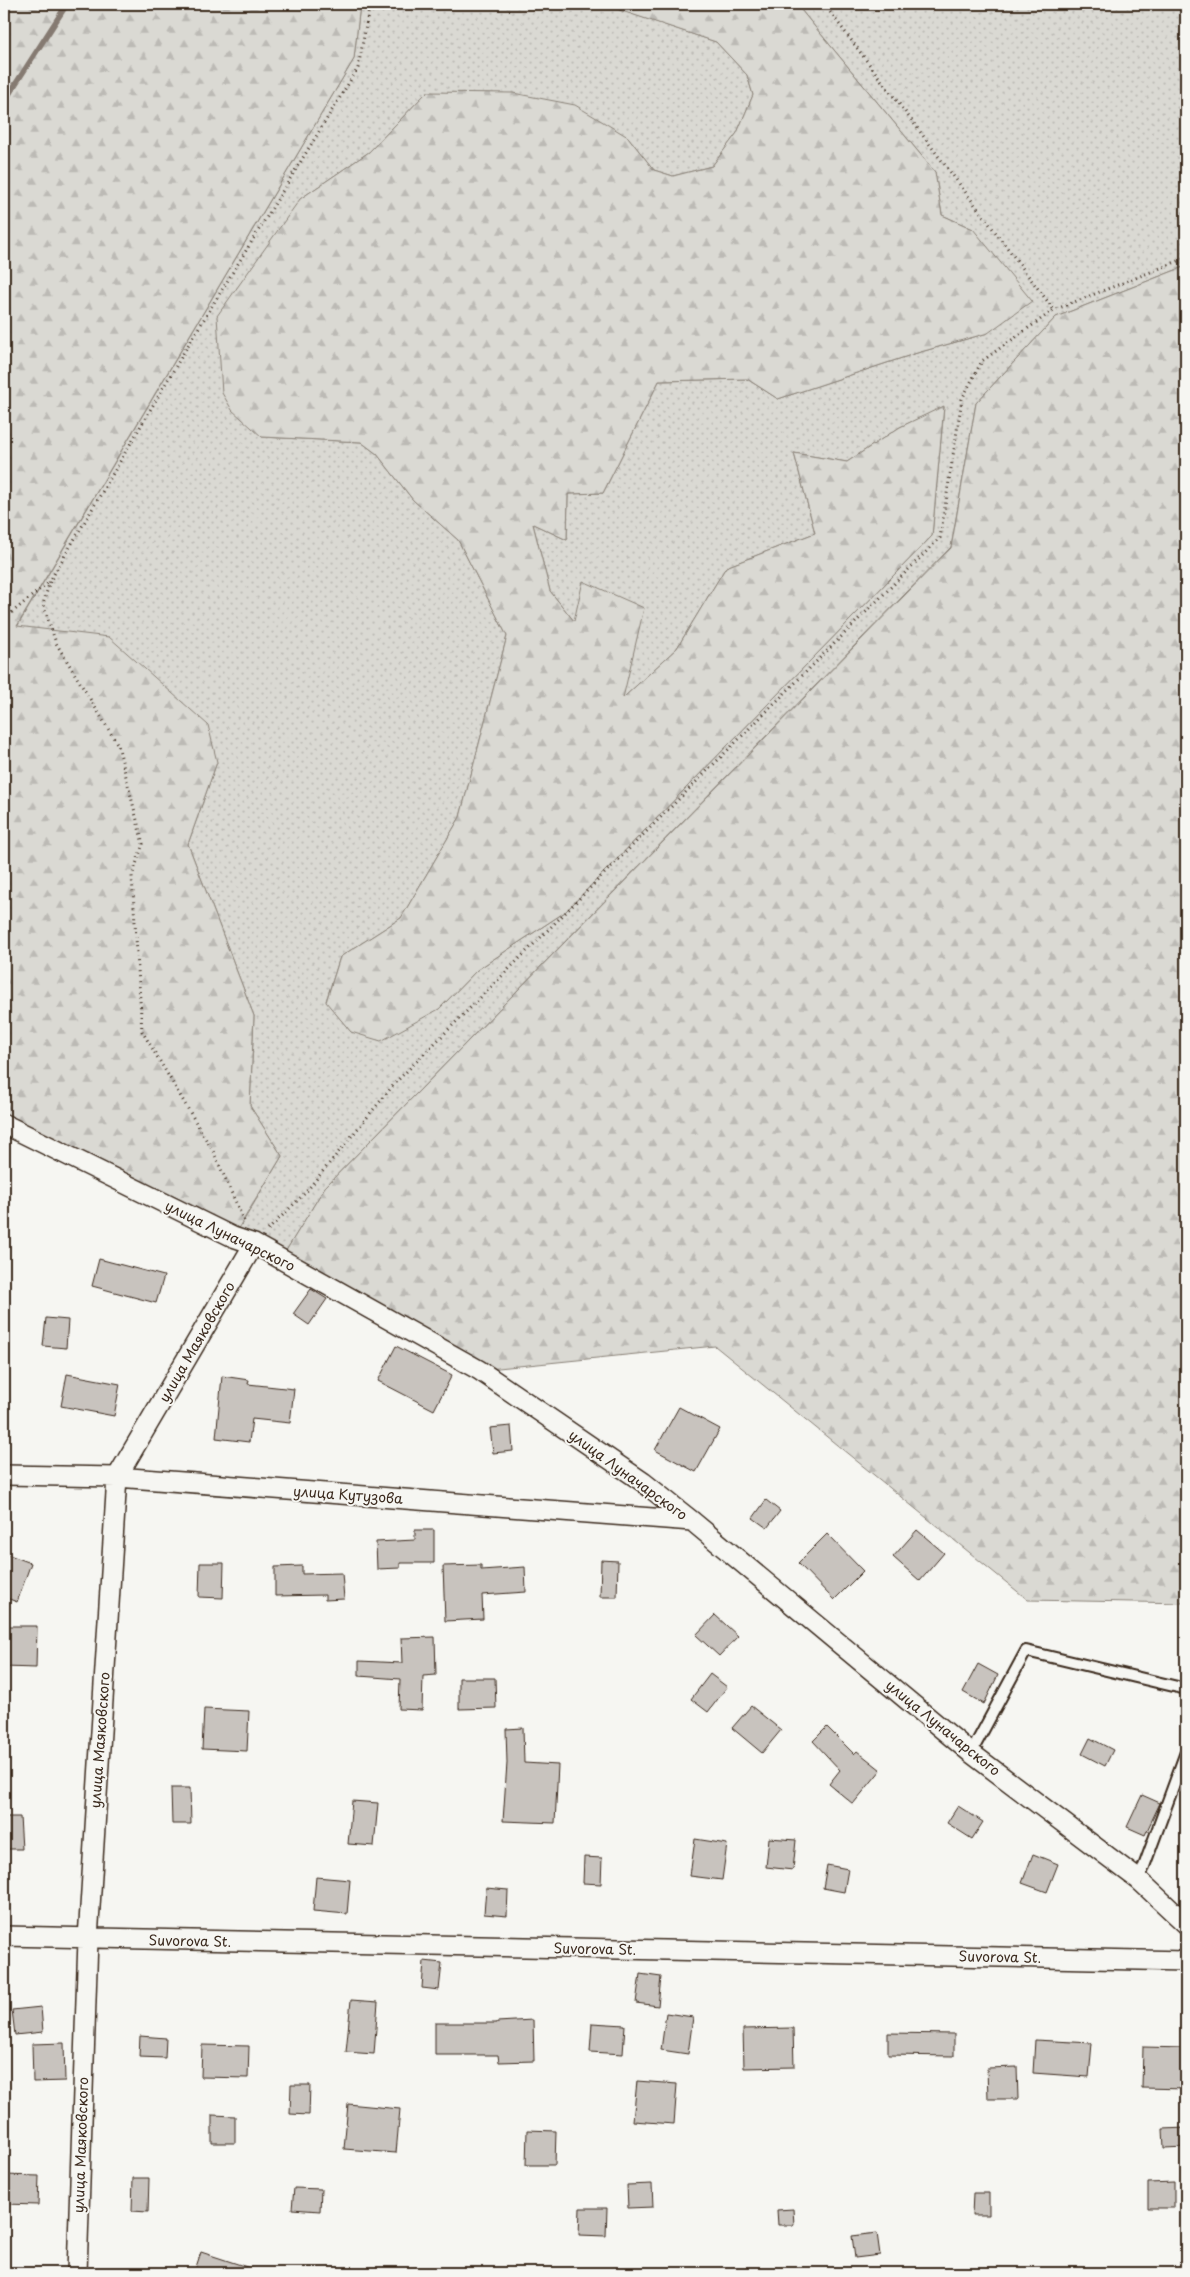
<svg xmlns="http://www.w3.org/2000/svg" width="1190" height="2277" font-family="'Playpen Sans',sans-serif">
  <style>
    .grass { fill: url(#grass-dots); stroke: #8a8278 }
    .forest { fill: url(#forest-firs); stroke: #8a8278 }
    .lines { fill: none; stroke-linecap: round; stroke-linejoin: round }
    .stream { stroke: #857a71; stroke-width: 5.5 }
    .building { fill: #c8c3be; stroke: #3b2a1e }
    .lane-casing { stroke: #3b2a1e; stroke-width: 14 }
    .street-casing { stroke: #3b2a1e; stroke-width: 22 }
    .path { stroke: #3b2a1e; stroke-width: 3; stroke-dasharray: 1 4; stroke-linecap: butt }
    .lane { stroke: #f6f6f2; stroke-width: 10 }
    .street { stroke: #f6f6f2; stroke-width: 19 }
    .labels { text-anchor: middle; stroke-width: 4; stroke-linejoin: round; paint-order: stroke }
    .street-label { font-size: 14px; fill: #3b2a1e; stroke: #f6f6f2 }
  </style>
  <defs>
    <pattern id="grass-dots" width="8" height="8" patternUnits="userSpaceOnUse" patternTransform="scale(1.25)"><rect width="8" height="8" fill="#dad9d3"/><path d="M2 2h.1M6 6h.1" fill="none" stroke="#bcbab5" stroke-width="1.8" stroke-linecap="round"/></pattern>
    <pattern id="forest-firs" width="22" height="20" patternUnits="userSpaceOnUse" patternTransform="scale(1.25)"><rect width="22" height="20" fill="#dad9d3"/><path d="M5 1l3.5 6h-7zM16 11l3.5 6h-7z" fill="#bcbab5"/></pattern>
  </defs>
  <rect width="100%" height="100%" fill="#f6f6f2"/>
  <filter id="ink" filterUnits="userSpaceOnUse"><feTurbulence type="fractalNoise" baseFrequency=".02" numOctaves="2"/><feDisplacementMap in="SourceGraphic" scale="10" xChannelSelector="R" yChannelSelector="G"/><feConvolveMatrix kernelMatrix="1 2 1 2 8 2 1 2 1" color-interpolation-filters="sRGB"/></filter>
  <g filter="url(#ink)">
    <path class="grass" d="M 360,4 L 613,4 L 620,10 L 716,42 L 747,75 L 753,95 L 737,133 L 712,166 L 673,176 L 654,170 L 628,137 L 427,92 L 369,152 L 300,199 L 262,437 L 361,442 L 377,454 L 413,500 L 458,540 L 507,636 L 460,817 L 401,918 L 340,957 L 326,1001 L 351,1032 L 439,1009 L 477,970 L 565,912 L 932,536 L 944,407 L 900,427 L 847,462 L 794,453 L 815,533 L 726,567 L 677,648 L 623,698 L 574,621 L 550,591 L 533,524 L 567,540 L 568,494 L 603,493 L 659,381 L 747,379 L 778,399 L 917,353 L 988,333 L 973,229 L 942,215 L 935,172 L 796,4 L 1186,4 L 1186,266 L 1056,317 L 976,403 L 951,547 L 325,1187 L 281,1259 L 234,1237 L 282,1156 L 250,1106 L 254,1016 L 188,844 L 217,762 L 17,627 L 354,59 Z"/>
    <path class="forest" d="M 4,4 L 360,4 L 354,59 L 17,626 L 109,637 L 208,725 L 217,762 L 188,844 L 254,1016 L 250,1106 L 282,1156 L 233,1237 L 4,1124 Z
      M 613,4 L 796,4 L 935,172 L 942,215 L 973,229 L 1032,301 L 988,333 L 917,353 L 778,399 L 747,379 L 659,381 L 603,493 L 568,494 L 567,540 L 533,524 L 550,591 L 574,621 L 583,581 L 644,608 L 623,698 L 677,648 L 726,567 L 815,533 L 794,453 L 847,462 L 900,427 L 944,406 L 932,536 L 565,912 L 477,970 L 439,1009 L 381,1041 L 351,1032 L 326,1002 L 340,957 L 401,918 L 460,817 L 507,636 L 458,540 L 413,500 L 377,454 L 361,442 L 262,437 L 232,410 L 222,393 L 217,316 L 300,199 L 369,152 L 427,92 L 513,93 L 575,105 L 628,137 L 654,170 L 673,176 L 712,166 L 737,133 L 753,95 L 747,75 L 716,42 L 619,10 Z
      M 1186,266 L 1186,1603 L 1028,1600 L 715,1346 L 479,1370 L 281,1259 L 325,1187 L 951,548 L 976,403 L 1056,317 Z"/>
    <g class="lines">
      <path class="stream" d="M 4,102 L 67,4"/>
    </g>
    <path class="building" d="M 99,1259 L 164,1276 L 156,1303 L 92,1286 Z
      M 311,1289 L 327,1299 L 309,1325 L 293,1314 Z
      M 46,1318 L 68,1320 L 66,1348 L 43,1346 Z
      M 396,1346 L 452,1375 L 434,1410 L 378,1381 Z
      M 67,1374 L 120,1384 L 114,1416 L 61,1406 Z
      M 222,1376 L 249,1380 L 248,1384 L 294,1389 L 290,1423 L 252,1419 L 249,1442 L 216,1438 Z
      M 679,1407 L 720,1429 L 696,1472 L 655,1450 Z
      M 511,1426 L 513,1451 L 493,1453 L 490,1428 Z
      M 766,1500 L 780,1511 L 767,1528 L 753,1518 Z
      M 415,1530 L 434,1530 L 434,1563 L 400,1563 L 400,1568 L 377,1569 L 376,1542 L 415,1540 Z
      M 917,1530 L 944,1553 L 920,1581 L 893,1557 Z
      M 827,1534 L 863,1571 L 834,1600 L 798,1563 Z
      M 4,1553 L 31,1563 L 17,1602 L 4,1597 Z
      M 601,1560 L 618,1561 L 617,1597 L 600,1597 Z
      M 200,1563 L 224,1563 L 223,1598 L 199,1597 Z
      M 481,1565 L 481,1570 L 525,1567 L 526,1592 L 482,1595 L 483,1619 L 445,1621 L 443,1566 Z
      M 302,1566 L 302,1574 L 342,1573 L 344,1599 L 325,1600 L 325,1595 L 275,1596 L 275,1567 Z
      M 715,1615 L 738,1636 L 719,1656 L 696,1635 Z
      M 5,1626 L 37,1626 L 36,1668 L 4,1667 Z
      M 435,1637 L 436,1675 L 423,1676 L 422,1710 L 399,1709 L 400,1679 L 359,1676 L 359,1661 L 402,1663 L 401,1638 Z
      M 978,1664 L 998,1675 L 984,1704 L 963,1692 Z
      M 710,1674 L 727,1687 L 708,1712 L 691,1699 Z
      M 459,1678 L 495,1678 L 496,1708 L 459,1709 Z
      M 751,1706 L 781,1730 L 762,1753 L 732,1728 Z
      M 204,1709 L 249,1711 L 247,1751 L 202,1749 Z
      M 827,1727 L 854,1754 L 857,1751 L 881,1770 L 853,1804 L 829,1784 L 840,1770 L 813,1741 Z
      M 523,1728 L 524,1763 L 558,1765 L 555,1823 L 503,1821 L 507,1763 L 506,1729 Z
      M 1090,1738 L 1113,1750 L 1105,1766 L 1082,1754 Z
      M 171,1788 L 190,1788 L 191,1824 L 172,1824 Z
      M 1142,1795 L 1160,1803 L 1145,1835 L 1127,1827 Z
      M 352,1801 L 378,1803 L 374,1846 L 348,1844 Z
      M 958,1806 L 983,1822 L 972,1839 L 947,1823 Z
      M 4,1817 L 20,1817 L 22,1849 L 4,1849 Z
      M 769,1838 L 796,1840 L 793,1870 L 766,1867 Z
      M 695,1839 L 727,1844 L 722,1880 L 690,1876 Z
      M 1033,1854 L 1058,1864 L 1047,1892 L 1022,1883 Z
      M 584,1857 L 602,1858 L 601,1884 L 583,1883 Z
      M 827,1865 L 848,1869 L 844,1892 L 823,1888 Z
      M 316,1877 L 350,1880 L 347,1914 L 313,1911 Z
      M 486,1888 L 508,1890 L 507,1916 L 484,1914 Z
      M 424,1961 L 442,1963 L 439,1990 L 422,1988 Z
      M 640,1974 L 661,1977 L 658,2006 L 636,2003 Z
      M 351,2000 L 378,2002 L 374,2054 L 346,2052 Z
      M 41,2007 L 43,2032 L 15,2035 L 12,2010 Z
      M 666,2013 L 693,2017 L 688,2054 L 661,2050 Z
      M 533,2020 L 534,2061 L 499,2062 L 498,2055 L 435,2055 L 435,2023 L 497,2023 L 497,2022 Z
      M 592,2023 L 625,2025 L 623,2054 L 590,2052 Z
      M 793,2028 L 794,2067 L 744,2068 L 743,2029 Z
      M 888,2033 L 954,2034 L 954,2056 L 888,2055 Z
      M 140,2036 L 166,2038 L 165,2058 L 139,2057 Z
      M 1035,2040 L 1092,2043 L 1089,2077 L 1033,2073 Z
      M 64,2043 L 65,2081 L 33,2082 L 32,2044 Z
      M 202,2045 L 249,2046 L 248,2078 L 201,2077 Z
      M 1143,2047 L 1186,2048 L 1186,2089 L 1142,2088 Z
      M 1017,2067 L 1018,2099 L 988,2099 L 987,2068 Z
      M 637,2081 L 677,2084 L 674,2124 L 633,2121 Z
      M 291,2085 L 310,2085 L 309,2115 L 290,2114 Z
      M 348,2104 L 400,2109 L 396,2153 L 344,2149 Z
      M 212,2115 L 235,2116 L 235,2143 L 212,2143 Z
      M 1186,2128 L 1186,2147 L 1164,2148 L 1163,2129 Z
      M 527,2130 L 556,2131 L 555,2165 L 526,2165 Z
      M 4,2175 L 39,2176 L 38,2205 L 4,2204 Z
      M 133,2178 L 149,2178 L 148,2212 L 132,2211 Z
      M 1174,2182 L 1174,2208 L 1148,2208 L 1148,2183 Z
      M 652,2184 L 653,2207 L 628,2208 L 627,2185 Z
      M 294,2188 L 321,2189 L 320,2211 L 292,2209 Z
      M 973,2193 L 989,2193 L 989,2215 L 972,2215 Z
      M 580,2208 L 607,2208 L 606,2236 L 579,2235 Z
      M 793,2209 L 794,2225 L 778,2225 L 777,2210 Z
      M 877,2233 L 880,2255 L 855,2258 L 852,2236 Z
      M 201,2252 L 256,2270 L 256,2273 L 194,2273 Z"/>
    <g class="lines">
      <g class="lane-casing">
        <path id="lane" d="M 971,1753 L 1026,1651 L 1186,1689
          M 1139,1880 L 1186,1752"/>
      </g>
      <g class="street-casing">
        <path id="street" d="M 4,1124 L 233,1237 L 254,1244 L 479,1370 L 643,1482 L 692,1521 L 971,1753 L 1139,1880 L 1186,1924
          M 4,1475 L 117,1477 L 692,1521
          M 4,1936 L 1186,1961
          M 77,2273 L 88,1939 L 117,1477 L 254,1244"/>
      </g>
      <path class="path" d="M 824,4 L 1054,310
        M 4,619 L 49,582
        M 244,1221 L 214,1153 L 142,1031 L 132,876 L 143,844 L 118,745 L 56,643 L 43,604 L 50,581 L 190,342 L 358,68 L 370,4
        M 268,1230 L 305,1193 L 396,1082 L 940,538 L 962,399 L 982,361 L 1054,310 L 1186,258"/>
      <use href="#lane" class="lane"/>
      <use href="#street" class="street"/>
    </g>
  </g>
  <g class="labels">
    <g class="street-label">
      <text transform="translate(230 1236) rotate(26)" y="5">улица Луначарского</text>
      <text transform="translate(197 1342) rotate(-60)" y="5">улица Маяковского</text>
      <text transform="translate(628 1475) rotate(36)" y="5">улица Луначарского</text>
      <text transform="translate(348 1495) rotate(4)" y="5">улица Кутузова</text>
      <text transform="translate(943 1728) rotate(39)" y="5">улица Луначарского</text>
      <text transform="translate(100 1740) rotate(-86)" y="5">улица Маяковского</text>
      <text transform="translate(190 1941) rotate(1)" y="5">Suvorova St.</text>
      <text transform="translate(595 1949) rotate(1)" y="5">Suvorova St.</text>
      <text transform="translate(1000 1957) rotate(1)" y="5">Suvorova St.</text>
      <text transform="translate(81 2145) rotate(-88)" y="5">улица Маяковского</text>
    </g>
  </g>
  <rect width="1190" height="2277" fill="none" stroke="#f6f6f2" stroke-width="20"/>
  <rect x="10" y="10" width="1170" height="2257" fill="none" stroke="#3b2a1e" stroke-width="2" filter="url(#ink)"/>
</svg>
